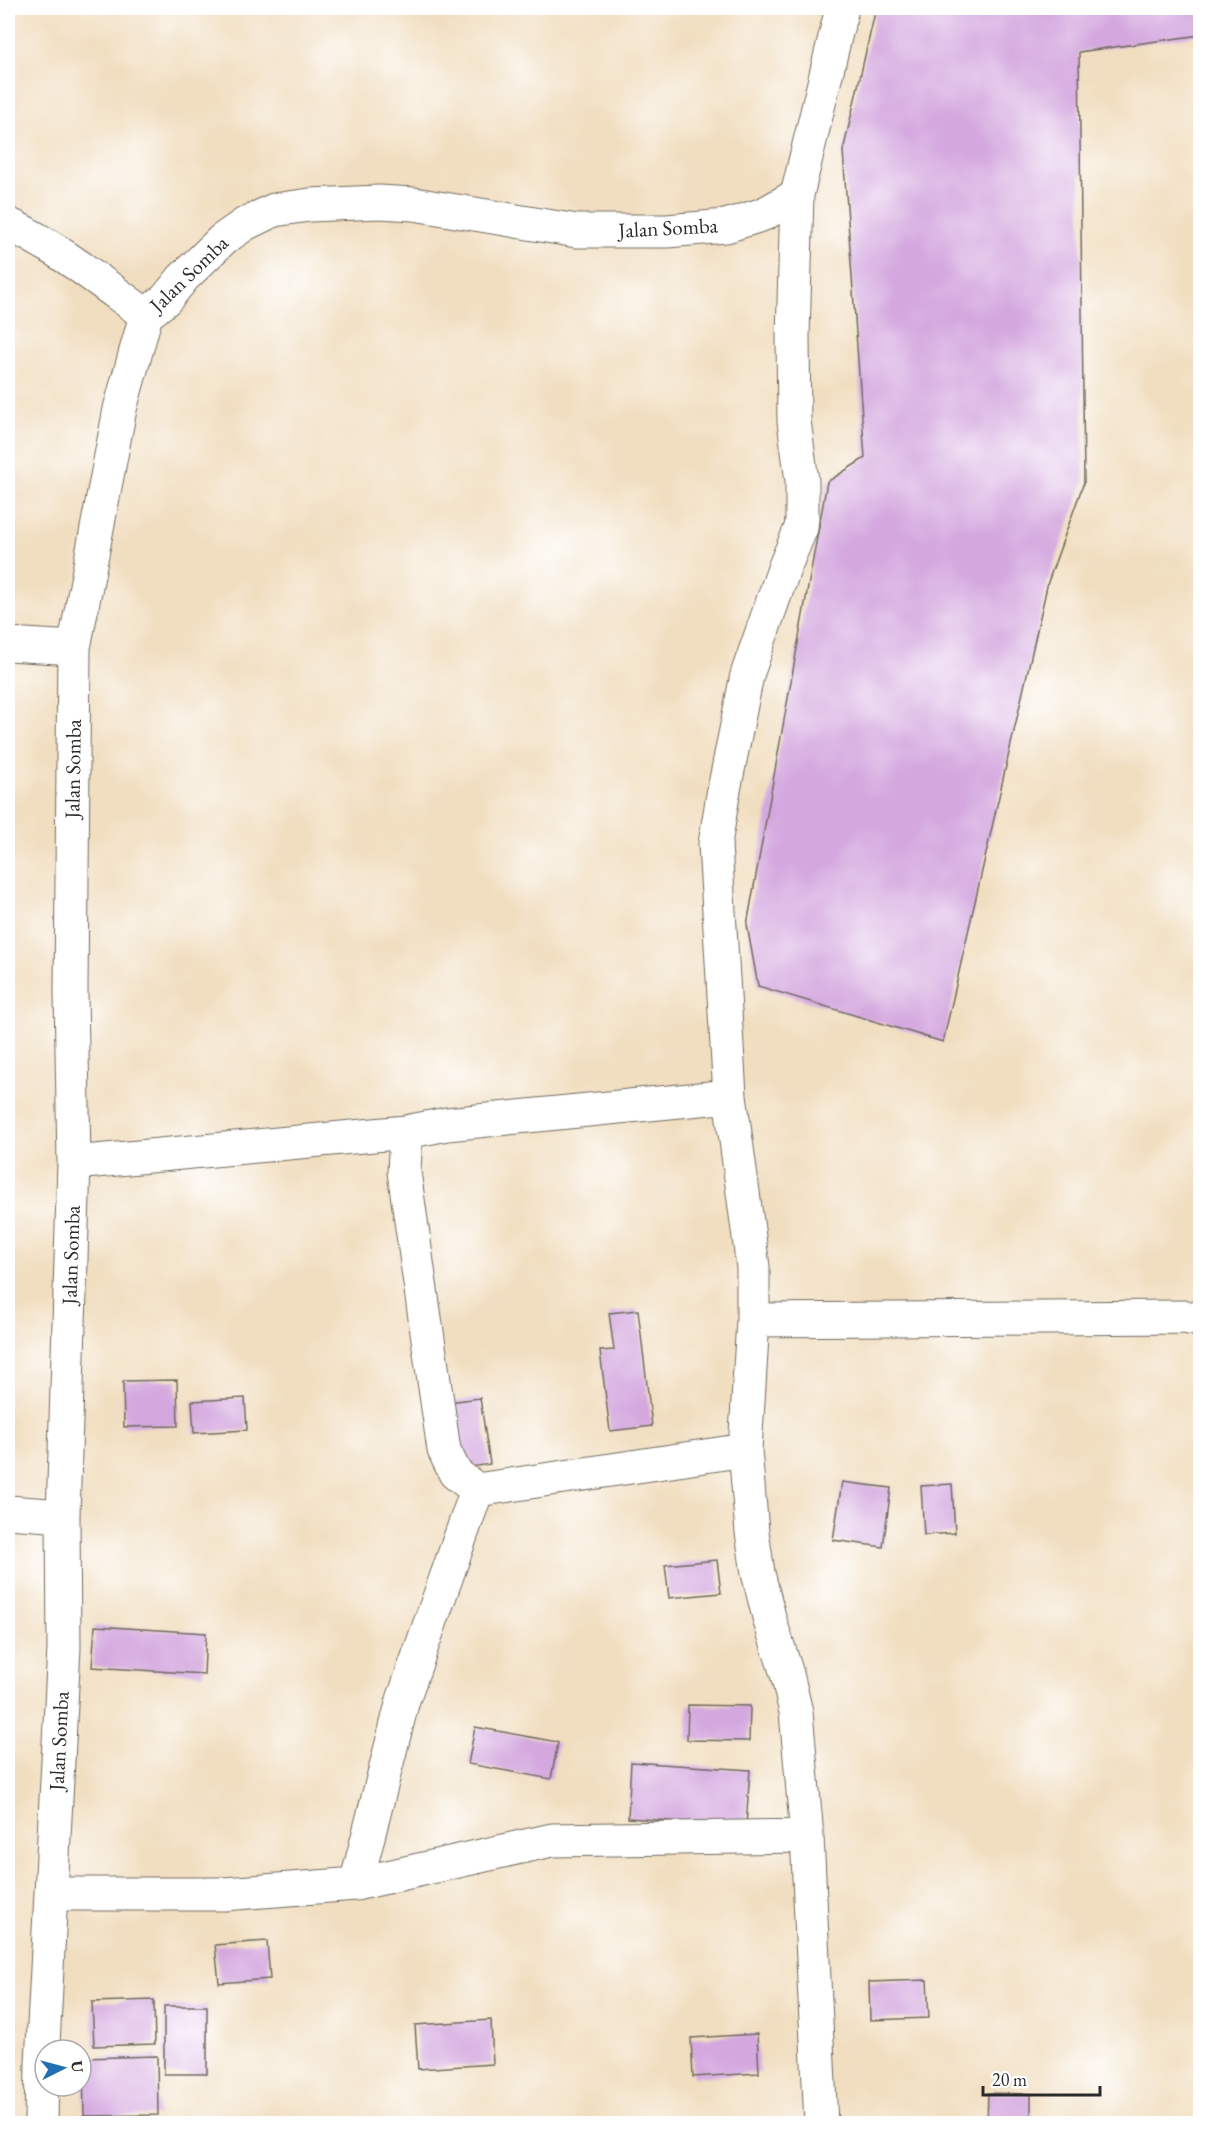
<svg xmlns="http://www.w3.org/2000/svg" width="1208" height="2131" font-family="'EB Garamond',serif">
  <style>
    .building { fill: #d4a8df }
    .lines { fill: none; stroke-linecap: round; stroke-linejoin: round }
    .street-casing { stroke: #706a5f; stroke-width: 35 }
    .street { stroke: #fff; stroke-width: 33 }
    .labels { text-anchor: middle; stroke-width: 5; stroke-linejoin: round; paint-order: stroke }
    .street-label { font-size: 21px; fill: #2b2b2b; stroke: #fff }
  </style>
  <rect width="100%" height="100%" fill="#fff"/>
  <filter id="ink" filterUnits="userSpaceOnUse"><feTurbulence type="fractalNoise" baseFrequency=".0167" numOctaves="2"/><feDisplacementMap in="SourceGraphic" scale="12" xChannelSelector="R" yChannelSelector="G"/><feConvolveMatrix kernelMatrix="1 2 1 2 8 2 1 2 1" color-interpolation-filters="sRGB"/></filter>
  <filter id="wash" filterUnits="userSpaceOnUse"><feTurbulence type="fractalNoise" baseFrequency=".008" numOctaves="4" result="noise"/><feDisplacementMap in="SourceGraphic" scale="24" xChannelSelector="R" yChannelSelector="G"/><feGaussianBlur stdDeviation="1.35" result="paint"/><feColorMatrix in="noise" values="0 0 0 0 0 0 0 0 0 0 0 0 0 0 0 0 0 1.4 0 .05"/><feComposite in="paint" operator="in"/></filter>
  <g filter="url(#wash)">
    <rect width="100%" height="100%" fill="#f1dec0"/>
    <g id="blocks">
      <path class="building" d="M 876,8 L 1200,8 L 1200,35 L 1079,52 L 1084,482 L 1048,582 L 943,1042 L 758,986 L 747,925 L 827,482 L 865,458 L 843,151 Z
        M 638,1310 L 652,1426 L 610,1431 L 600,1351 L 614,1350 L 609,1313 Z
        M 177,1380 L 178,1426 L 124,1427 L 123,1381 Z
        M 245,1398 L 247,1430 L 194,1433 L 192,1401 Z
        M 480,1398 L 490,1464 L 459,1469 L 449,1402 Z
        M 842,1482 L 891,1488 L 883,1547 L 833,1540 Z
        M 952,1484 L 955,1533 L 924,1535 L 921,1486 Z
        M 717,1560 L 721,1593 L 669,1598 L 665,1565 Z
        M 95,1626 L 206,1633 L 204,1674 L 92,1667 Z
        M 688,1705 L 750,1706 L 749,1741 L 687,1740 Z
        M 475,1727 L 558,1742 L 551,1779 L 468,1764 Z
        M 631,1762 L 750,1770 L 746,1826 L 628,1818 Z
        M 267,1941 L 270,1979 L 219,1983 L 215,1945 Z
        M 927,1980 L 929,2018 L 870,2020 L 869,1982 Z
        M 154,2000 L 155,2044 L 94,2046 L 92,2002 Z
        M 164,2006 L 207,2006 L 207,2074 L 164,2074 Z
        M 491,2020 L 493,2064 L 418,2069 L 415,2025 Z
        M 757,2034 L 759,2073 L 693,2077 L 691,2038 Z
        M 157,2056 L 158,2115 L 84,2116 L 83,2058 Z
        M 988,2093 L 1031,2094 L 1031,2124 L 987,2124 Z"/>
    </g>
  </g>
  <g filter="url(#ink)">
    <use href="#blocks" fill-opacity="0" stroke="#706a5f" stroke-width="1.5"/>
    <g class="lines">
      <g class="street-casing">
        <path id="street" d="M 797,195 L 793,337 L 794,421 L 802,481 L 802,519 L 801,528 L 785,566 L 747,675 L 723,795 L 715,844 L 730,1096 L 753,1267 L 753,1320 L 745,1450 L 752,1532 L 758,1573 L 770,1621 L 787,1674 L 796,1712 L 807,1836 L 821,2124
          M 8,224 C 56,246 103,284 146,315
          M 8,644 L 74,648
          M 730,1096 L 447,1124 L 406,1132 L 404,1172 L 444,1450 L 455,1473 L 477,1490 L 745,1450
          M 74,1163 L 406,1132
          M 753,1320 L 1184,1317 L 1200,1320
          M 477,1490 L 403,1700 L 356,1884 L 552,1840 L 807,1836
          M 8,1512 L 63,1516
          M 51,1894 L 224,1894 L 356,1884
          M 41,2124 L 42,2063 L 64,1648 L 63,1516 L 74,1163 L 71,993 L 74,648 L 120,409 L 146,315 L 166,299 L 183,278 L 222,240 L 245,224 L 274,210 L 310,205 L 379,202 L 414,204 L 577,231 L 667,231 L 726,226 L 764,214 L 797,195 L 842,8"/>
      </g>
      <use href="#street" class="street"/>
    </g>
  </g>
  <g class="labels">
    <g class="street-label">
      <text transform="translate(668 228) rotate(-3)" y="7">Jalan Somba</text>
      <text transform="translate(189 274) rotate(-44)" y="7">Jalan Somba</text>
      <text transform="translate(73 769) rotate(-89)" y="7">Jalan Somba</text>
      <text transform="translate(71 1255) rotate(-88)" y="7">Jalan Somba</text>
      <text transform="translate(59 1741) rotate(-87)" y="7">Jalan Somba</text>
    </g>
  </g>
  <rect width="1208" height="2131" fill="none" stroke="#fff" stroke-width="30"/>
  <g transform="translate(63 2068) rotate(84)"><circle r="28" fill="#ffffff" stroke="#aaaaaa" stroke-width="1.5"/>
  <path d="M0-4.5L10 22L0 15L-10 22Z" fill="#1f6fb2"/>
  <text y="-9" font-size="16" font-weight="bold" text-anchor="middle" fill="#2b2b2b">U</text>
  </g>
  <path d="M983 2086v9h117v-9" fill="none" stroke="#2b2b2b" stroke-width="3"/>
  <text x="992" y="2086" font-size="18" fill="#2b2b2b" stroke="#ffffff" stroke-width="4.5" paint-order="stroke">20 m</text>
</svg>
